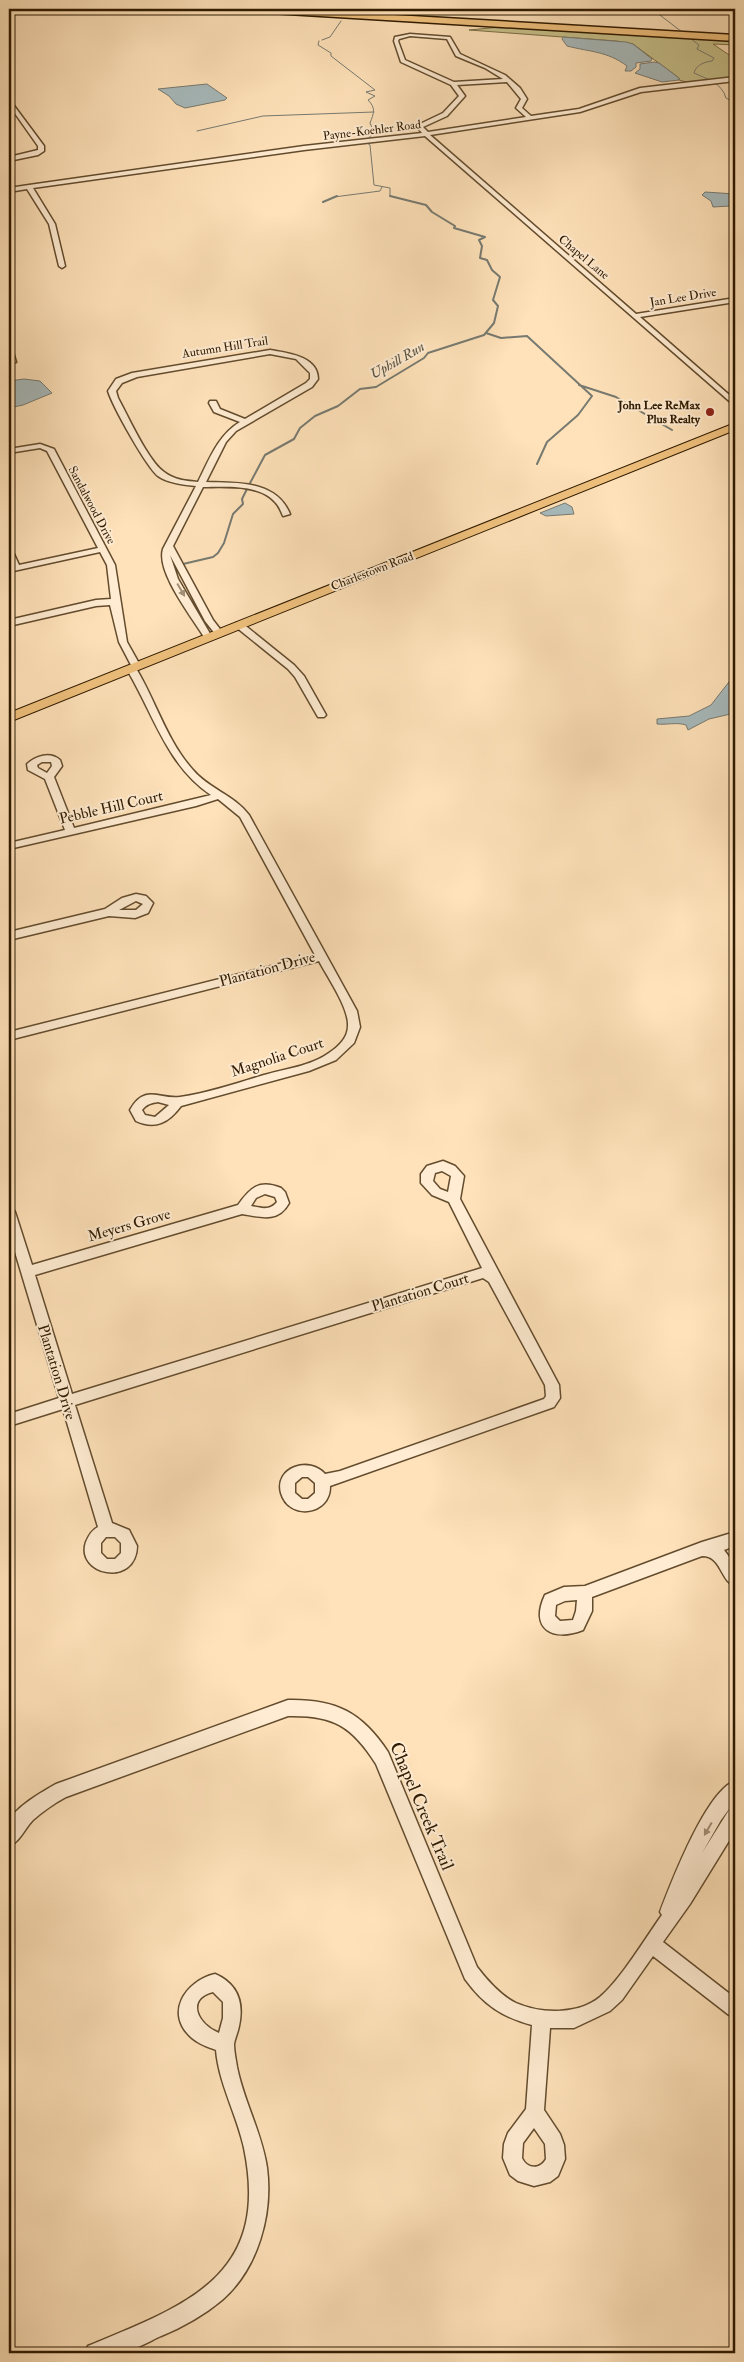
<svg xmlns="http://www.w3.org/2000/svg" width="744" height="2362" font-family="'IM FELL Double Pica',serif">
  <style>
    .green { fill: #c7c18b; stroke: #7b6e46 }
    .water { fill: #a7babc; stroke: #777a71 }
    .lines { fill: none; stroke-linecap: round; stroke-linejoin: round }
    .stream-far1 { stroke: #777a71; stroke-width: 1 }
    .stream { stroke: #777a71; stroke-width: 2 }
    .street-casing { stroke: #634c2e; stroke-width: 3 }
    .primary-casing { stroke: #2f1a00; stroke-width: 2 }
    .highway-casing { stroke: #2f1a00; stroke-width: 3 }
    .street { fill: #ffecd2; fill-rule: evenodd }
    .primary { fill: #f0c17d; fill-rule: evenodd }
    .highway { fill: #f0c17d; fill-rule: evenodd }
    .oneway { fill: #a18e74 }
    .poi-dot { fill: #8f2418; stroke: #ffecd2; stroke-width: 2 }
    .labels { text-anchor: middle; stroke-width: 4; stroke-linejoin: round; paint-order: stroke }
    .far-street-label { font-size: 12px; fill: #2f1a00; stroke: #ffecd2 }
    .far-poi-label { font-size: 12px; font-weight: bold; fill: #2f1a00; stroke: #ffecd2; text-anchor: end }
    .far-water-label { font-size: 14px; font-style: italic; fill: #595242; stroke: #ffecd2 }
    .street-label { font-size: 15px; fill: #2f1a00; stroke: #ffecd2 }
    .near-street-label { font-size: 18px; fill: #2f1a00; stroke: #ffecd2 }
  </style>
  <rect width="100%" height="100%" fill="#ffe2ba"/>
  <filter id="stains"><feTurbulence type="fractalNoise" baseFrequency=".004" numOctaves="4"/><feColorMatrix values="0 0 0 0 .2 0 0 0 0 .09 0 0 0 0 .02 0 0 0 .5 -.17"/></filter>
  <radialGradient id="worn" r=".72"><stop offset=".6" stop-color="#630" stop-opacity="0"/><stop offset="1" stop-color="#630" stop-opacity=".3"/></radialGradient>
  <path class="green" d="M 500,27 L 735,40 L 735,45 L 713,44 L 735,59 L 735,77 L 686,82 L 679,80 L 679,78 L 633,44 L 616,41 L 469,30 Z"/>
  <path class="water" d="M 563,37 L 626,42 L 633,44 L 652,59 L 651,61 L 636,63 L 636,67 L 631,71 L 625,71 L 627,66 C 607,51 590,52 567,46 L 562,39 Z
    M 654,62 L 659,63 L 679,78 L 679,80 L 662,82 L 635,73 L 640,69 L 640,64 Z
    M 207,84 L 227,98 L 225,100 L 185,108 L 176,104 L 169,96 L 158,89 Z
    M 705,192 L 735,194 L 735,201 L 730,206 L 713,207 L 711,201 L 702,195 Z
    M 24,379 L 40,381 L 52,393 L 23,405 L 9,408 L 9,381 Z
    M 565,503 L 572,507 L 574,514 L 546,516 L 540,513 Z
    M 735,677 L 735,713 L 709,719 L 688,730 L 686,725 C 677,722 666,725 657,724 L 657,719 L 689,716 L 711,705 L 732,678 Z"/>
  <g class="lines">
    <path class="stream-far1" d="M 410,9 L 431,12
      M 652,9 L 699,45 L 697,49 L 714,58 L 712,61 C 704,62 696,65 694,73 C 707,79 722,83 726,98 L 735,103
      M 322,40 L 330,37 L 341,21
      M 319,41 L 318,45 L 331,53 L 331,56 L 375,90 L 366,92 L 375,96 L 368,100 C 376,108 374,113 370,123 L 374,132 L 368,139
      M 197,131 L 263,116 L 374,112
      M 367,143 L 370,145 L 374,185 L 390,188 L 390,196 L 395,197
      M 334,197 L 380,191 L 382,187"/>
    <path class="stream" d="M 323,202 L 337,196
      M 486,333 L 501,338 L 527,336 L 592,396 L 578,415 L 547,442 L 537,464
      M 579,385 L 616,397 L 672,430
      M 249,485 L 265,455 L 294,439 L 300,428 L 315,416 L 338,406 L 360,389 L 376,387 L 424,358 L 428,353 L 484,335 L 494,323 L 498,306 L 493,300 L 500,277 L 492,270 L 487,260 L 480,258 L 482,246 L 479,240 L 485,237 L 454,228 L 455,226 L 432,212 L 426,205 L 390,196
      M 183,564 L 213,557 L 218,553 L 224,543 L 233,514 L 243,504 L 242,499 L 247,489"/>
    <g class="street-casing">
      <path id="street" d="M 410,34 L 450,37 L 460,54 L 505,75 L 520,88 L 527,99 L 522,108 L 531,116 L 579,109 L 640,88 L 735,77 L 735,81 L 641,92 L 580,112 L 430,135 L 636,314 L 735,298 L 735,302 L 640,317 L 735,400 L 735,406 L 425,136 L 304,150 L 33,188 L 55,224 L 65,266 L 62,268 L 59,266 L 49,224 L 27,189 L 9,192 L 9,188 L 29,185 L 304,146 L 422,133 L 417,127 L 420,124 L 443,113 L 459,96 L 451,85 L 401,62 L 394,41 L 395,37 ZM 410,36 L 447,39 L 456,56 L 485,68 L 503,79 L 454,82 L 405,60 L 398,41 L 399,39 ZM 507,82 L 521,99 L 516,108 L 526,117 L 428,132 L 423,127 L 447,116 L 465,96 L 457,85 Z
        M 12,103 L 44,146 L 44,151 L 38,155 L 9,161 L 9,157 L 38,150 L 38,146 L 9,105 Z
        M 9,350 L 13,352 L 16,362 L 9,360 Z
        M 270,350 C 287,353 318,356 318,379 L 312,387 L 236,431 L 226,442 L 206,482 C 237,483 276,480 290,514 L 283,516 C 281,511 279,506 275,502 C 259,484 226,487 203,487 L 173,546 L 213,620 L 223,633 L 222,635 L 216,635 L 205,621 L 170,555 L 178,579 L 212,637 L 208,640 L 204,637 C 192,617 156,572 163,549 L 196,486 C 184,485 168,483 158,476 C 146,466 113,407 108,391 L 116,379 L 132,373 ZM 270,354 L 296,359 L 310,373 L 310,379 L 306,383 L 245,419 L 220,409 L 216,401 L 210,401 L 209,403 L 214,412 L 240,422 C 218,435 209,460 198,482 C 187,481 174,480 164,472 C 148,461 128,416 118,398 L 116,391 L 122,383 L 137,377 Z
        M 40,444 L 54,449 L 115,565 L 127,642 L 141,667 L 137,670 C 156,702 167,741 193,770 C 209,789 234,795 249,815 L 357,1011 L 360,1027 L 354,1043 L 336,1060 L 309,1071 L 181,1106 C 169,1122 156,1130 136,1121 L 130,1110 C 145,1083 160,1100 180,1097 C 208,1093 237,1083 264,1075 C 285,1069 311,1066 329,1053 C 338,1047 348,1038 348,1026 C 349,1008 328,978 319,961 L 9,1040 L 9,1032 L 315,955 L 240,817 L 218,799 L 196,806 L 9,849 L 9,843 L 65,830 L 45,779 L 28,770 L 27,764 C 36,756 50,751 60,760 L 62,766 L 54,777 L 74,828 L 211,795 C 166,765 153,712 126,668 L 131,665 L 119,642 L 110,605 L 96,606 L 9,626 L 9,620 L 96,600 L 111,599 L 107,565 L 100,552 L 9,572 L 9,568 L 11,567 L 9,550 L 13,552 L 19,565 L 98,548 L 47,451 L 40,448 L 9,453 L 9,449 ZM 42,762 L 51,762 L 52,766 L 47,773 L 38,768 L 37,765 ZM 158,1102 L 169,1105 L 155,1117 L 145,1115 L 142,1110 C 147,1104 151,1103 158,1102 Z
        M 236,623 L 242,623 L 294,665 L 304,676 L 326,715 L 324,717 L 318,717 L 295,677 L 288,669 L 236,627 Z
        M 136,894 L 146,896 L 153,903 L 148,913 L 135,918 L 109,916 L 9,940 L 9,932 L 105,909 L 122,898 ZM 136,901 L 143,904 L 136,910 L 119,910 Z
        M 443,1161 L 455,1166 L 464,1176 L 460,1199 L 559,1385 L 560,1398 L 554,1407 L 330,1486 C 331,1515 289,1521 281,1493 C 274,1467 310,1456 325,1474 L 340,1471 L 544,1399 L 546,1396 L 545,1385 L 489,1282 L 483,1278 L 75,1405 L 112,1523 L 129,1530 L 137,1546 C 136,1588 75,1575 86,1542 C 89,1535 92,1530 98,1527 L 63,1409 L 9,1426 L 9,1414 L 59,1398 L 9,1232 L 9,1207 L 13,1209 L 15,1212 L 32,1265 L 238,1205 C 250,1188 259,1179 281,1188 L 285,1192 L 289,1203 C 278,1223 261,1217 242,1214 L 35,1275 L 72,1394 L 482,1268 L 449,1202 L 432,1195 L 421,1183 L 421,1174 L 427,1166 ZM 442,1171 L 451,1176 L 448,1192 L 440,1189 L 433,1181 L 435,1173 ZM 265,1194 L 275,1197 L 277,1202 C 270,1211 261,1208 251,1206 L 256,1198 ZM 302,1477 L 308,1477 L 315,1483 L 315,1493 L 308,1499 L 302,1499 L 295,1493 L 295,1483 ZM 106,1537 L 115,1537 L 121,1543 L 121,1553 L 115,1559 L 107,1559 L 101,1553 L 101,1543 Z
        M 735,1532 L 735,1546 L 724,1550 L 735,1565 L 735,1586 C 720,1581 722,1556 702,1556 L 592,1597 L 592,1611 L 583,1630 C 553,1642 529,1629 545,1595 L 564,1587 L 585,1586 L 702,1542 ZM 577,1600 L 576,1611 L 573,1620 L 560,1621 L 555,1616 L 556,1605 L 565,1601 Z
        M 288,1700 C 335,1699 362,1712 388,1752 L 477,1967 C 487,1980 501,1996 516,2003 C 541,2014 578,2015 600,1997 C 622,1978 644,1940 662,1915 L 660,1912 C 671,1883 706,1791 735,1781 L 735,1801 L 721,1820 L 702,1853 L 729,1810 L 735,1808 L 735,1831 L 690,1904 L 663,1942 L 735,1998 L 735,2018 L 729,2015 L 653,1956 L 622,2000 L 610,2011 L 574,2028 L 550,2028 L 544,2110 L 560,2134 L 564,2145 L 565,2159 L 558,2176 L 550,2182 L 534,2186 L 518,2181 L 510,2175 L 503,2158 L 504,2144 L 508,2133 L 526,2109 L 532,2025 C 502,2017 484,2005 465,1979 L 376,1764 C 352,1726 333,1715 288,1716 L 66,1797 C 55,1803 43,1811 33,1820 C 25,1828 19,1843 9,1846 C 9,1839 7,1828 9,1822 C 15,1807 42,1792 56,1784 ZM 534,2128 L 545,2144 L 546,2159 C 540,2170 527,2169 522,2158 L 523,2143 Z
        M 215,1974 C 238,1984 244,2003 239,2026 C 238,2032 235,2038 234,2044 C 234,2052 236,2060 237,2067 C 244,2102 262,2133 267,2168 C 273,2214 258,2269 222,2300 C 204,2315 183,2327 161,2336 C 148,2342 133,2351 119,2353 C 108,2355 96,2353 85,2353 L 88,2346 C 186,2305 271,2277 244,2148 C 237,2115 219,2084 216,2050 C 208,2047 199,2044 192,2038 C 164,2014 185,1981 215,1974 ZM 213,1992 L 223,2002 L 223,2018 L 219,2033 C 198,2025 185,1999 213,1992 Z"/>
    </g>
    <g class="primary-casing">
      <path id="primary" d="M 735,423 L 735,430 L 9,722 L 9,713 Z"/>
    </g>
    <g class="highway-casing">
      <path id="highway" d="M 248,9 L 291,9 L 735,35 L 735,41 L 252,12 Z"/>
    </g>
    <use href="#street" class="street"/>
    <use href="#primary" class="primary"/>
    <use href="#highway" class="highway"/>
  </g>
  <defs><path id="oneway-solid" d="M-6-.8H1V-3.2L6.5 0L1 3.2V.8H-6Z" transform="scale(1.25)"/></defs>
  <g class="oneway">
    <use href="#oneway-solid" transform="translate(181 590) rotate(60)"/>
    <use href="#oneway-solid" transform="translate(708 1829) rotate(120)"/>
  </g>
  <circle class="poi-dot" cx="710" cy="412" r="5"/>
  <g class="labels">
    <g class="far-street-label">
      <text transform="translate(372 130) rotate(-7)" y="4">Payne-Koehler Road</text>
      <text transform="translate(584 257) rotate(40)" y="4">Chapel Lane</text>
      <text transform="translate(683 297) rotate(-9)" y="4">Jan Lee Drive</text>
      <text transform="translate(225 347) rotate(-9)" y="4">Autumn Hill Trail</text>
      <text transform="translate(92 505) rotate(62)" y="4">Sandalwood Drive</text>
      <text transform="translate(372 571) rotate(-21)" y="4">Charlestown Road</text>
    </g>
    <g class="far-poi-label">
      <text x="700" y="409">John Lee ReMax<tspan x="700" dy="14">Plus Realty</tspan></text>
    </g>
    <g class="far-water-label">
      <text transform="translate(397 360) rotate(-30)" y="5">Uphill Run</text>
    </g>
    <g class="street-label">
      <text transform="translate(111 807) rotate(-13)" y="5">Pebble Hill Court</text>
      <text transform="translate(267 969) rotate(-15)" y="5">Plantation Drive</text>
      <text transform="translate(277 1057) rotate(-18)" y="5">Magnolia Court</text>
      <text transform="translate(129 1225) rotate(-16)" y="5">Meyers Grove</text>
      <text transform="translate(420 1292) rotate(-17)" y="5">Plantation Court</text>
      <text transform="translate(57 1372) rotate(73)" y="5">Plantation Drive</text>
    </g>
    <g class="near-street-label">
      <text transform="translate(422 1806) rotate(67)" y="6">Chapel Creek Trail</text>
    </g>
  </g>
  <rect width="744" height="2362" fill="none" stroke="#ffe2ba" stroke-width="30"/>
  <rect x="10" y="10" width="724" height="2342" fill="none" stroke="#2f1a00" stroke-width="2.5"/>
  <rect x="15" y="15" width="714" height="2332" fill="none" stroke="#2f1a00"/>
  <rect width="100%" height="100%" filter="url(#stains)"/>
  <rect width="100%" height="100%" fill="url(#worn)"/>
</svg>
